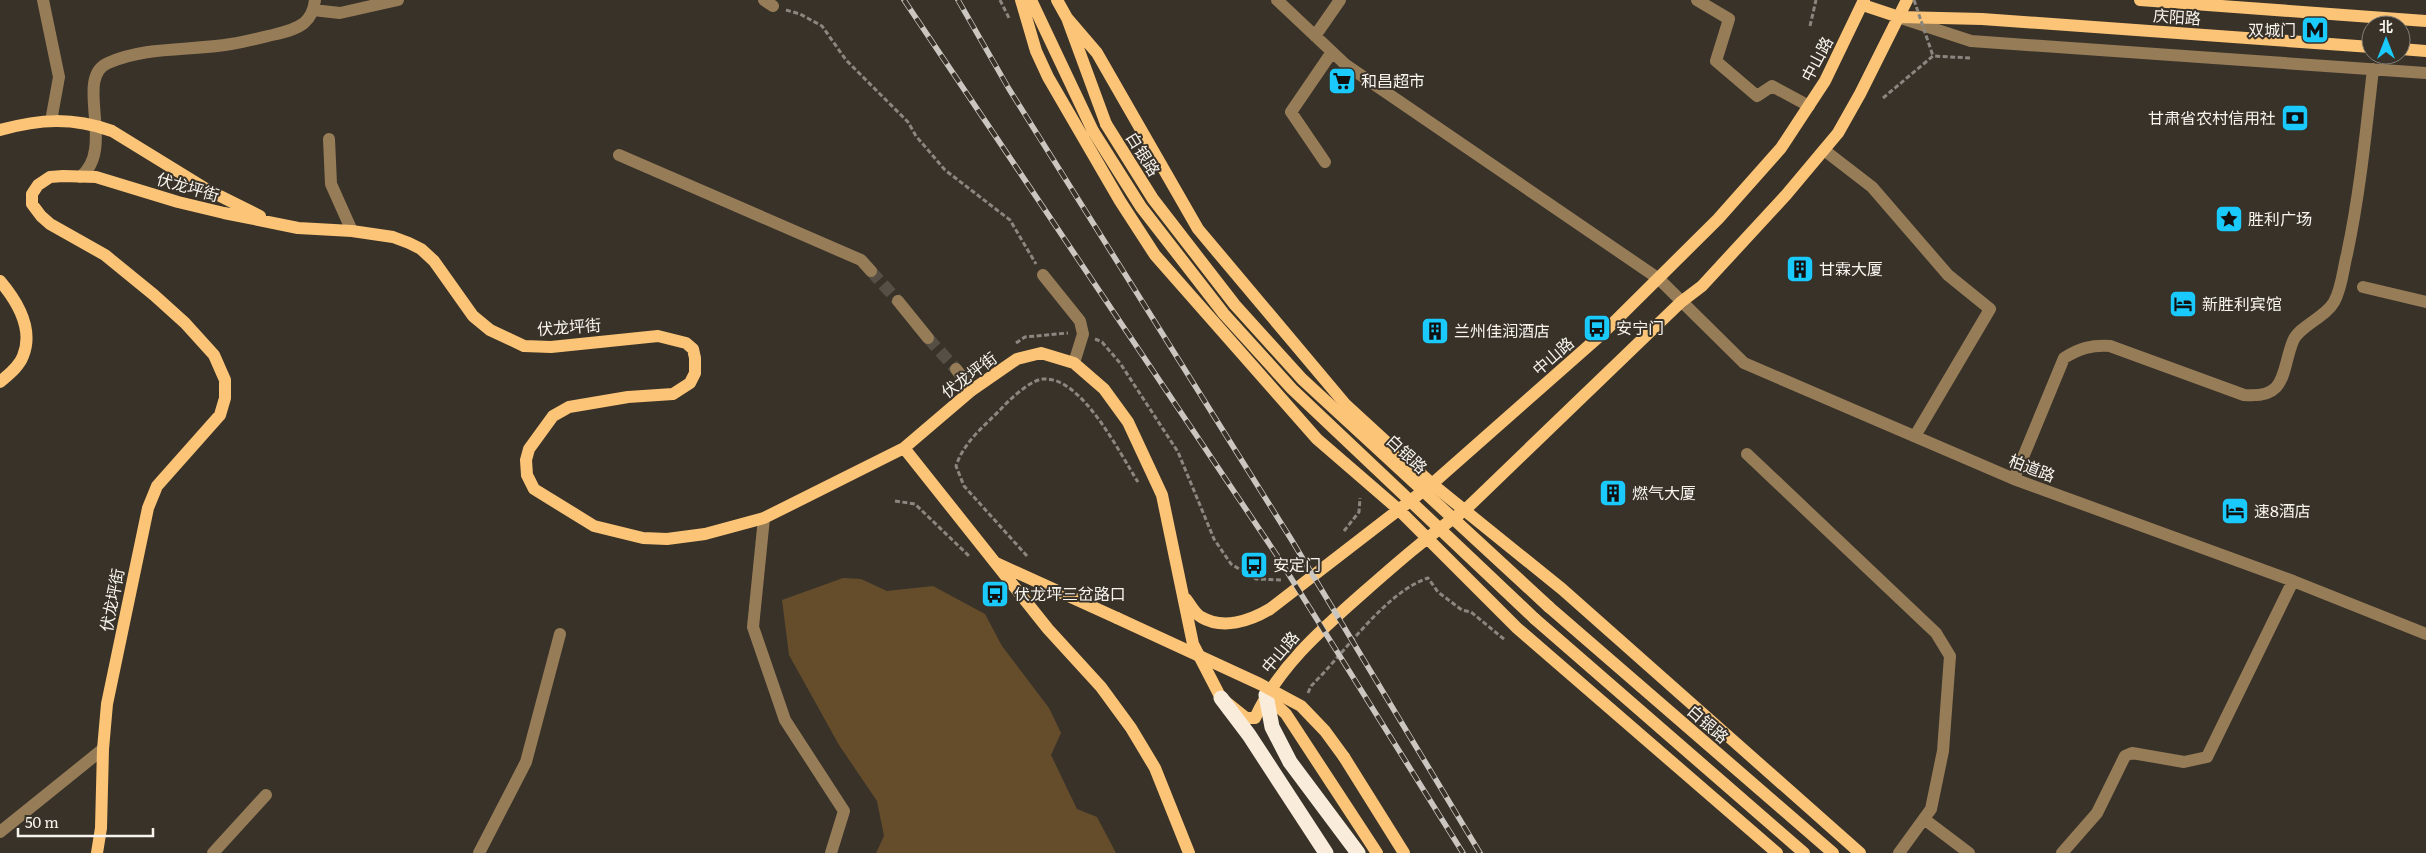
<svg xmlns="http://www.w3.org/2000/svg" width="2426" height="853" font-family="Literata,'Noto Sans SC',serif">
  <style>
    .green { fill: #654d2c }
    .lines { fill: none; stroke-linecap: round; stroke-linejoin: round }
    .minor-tunnel { stroke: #554f46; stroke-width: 12; stroke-dasharray: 12 6; stroke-linecap: butt }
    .path { stroke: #8b867f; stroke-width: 3; stroke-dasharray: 5 2.5; stroke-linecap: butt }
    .minor { stroke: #977c58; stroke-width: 12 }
    .major { stroke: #fcc476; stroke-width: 12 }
    .highway { stroke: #f9ecdb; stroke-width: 15 }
    .rail-casing { stroke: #cbc7c0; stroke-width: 5.5 }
    .rail { stroke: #383229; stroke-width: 4; stroke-dasharray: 11; stroke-linecap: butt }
    .path-bridge { stroke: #8b867f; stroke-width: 3; stroke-dasharray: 5 2.5; stroke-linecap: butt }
    .major-bridge { stroke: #fcc476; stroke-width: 12 }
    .labels { text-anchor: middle; stroke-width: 4; stroke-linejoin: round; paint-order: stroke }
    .street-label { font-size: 16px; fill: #f7f3ed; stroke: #383229 }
    .poi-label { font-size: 16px; fill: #f7f3ed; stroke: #383229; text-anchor: start }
  </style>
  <rect width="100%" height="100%" fill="#383229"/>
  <path class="green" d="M 843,578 L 861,579 L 887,591 L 933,586 L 985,614 L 1002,646 L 1049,708 L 1061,733 L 1051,755 L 1077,809 L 1097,817 L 1116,853 L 876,853 L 884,836 L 877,801 L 839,745 L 789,655 L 782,600 Z"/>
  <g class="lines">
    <path class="minor-tunnel" d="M 871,271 L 898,301
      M 928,338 L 956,369"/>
    <path class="path" d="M 1000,0 L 1009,18
      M 786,10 L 800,14 L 822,26 L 846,60 L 908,122 L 916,136 L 945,170 L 1010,220 L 1036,264
      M 1810,26 L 1816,0
      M 1883,98 L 1933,56 L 1970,58
      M 1095,339 L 1102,342 L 1120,363 L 1178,452 L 1214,539 L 1231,564 L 1256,579 L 1283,580
      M 1016,343 L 1025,337 L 1068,333
      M 895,501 L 915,504 L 969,556
      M 1344,531 L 1359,512 L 1360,498
      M 1027,556 L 964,486 L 956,466 C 964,442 983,427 1000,410 C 1009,400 1030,380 1043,379 C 1082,376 1120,454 1138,482
      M 1308,693 L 1311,686 C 1344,654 1385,592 1428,578 L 1438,592 L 1462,610 L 1471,612 L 1505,640"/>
    <path class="minor" d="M 43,0 L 59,77 L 51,121
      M 764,0 L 773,6
      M 1277,0 L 1346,65 L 1659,279 L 1744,363 L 2014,479 L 2293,581 L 2426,634
      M 1697,0 L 1729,19 L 1716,61 L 1757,96 L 1772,86 L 1809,106
      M 313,10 L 340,13 L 398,0
      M 1904,19 L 1971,41 L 2426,73
      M 1315,36 L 1340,0
      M 329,139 L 331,184 L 352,231
      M 1824,150 L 1872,187 L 1948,275 L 1990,309 L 1915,436
      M 619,155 L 861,260 L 871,271
      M 1325,162 L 1291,112 L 1332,52
      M 80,177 C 117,149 73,78 108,63 C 146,46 190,51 231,44 C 244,42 256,39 268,36 C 280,33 294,31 304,23 C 311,17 314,9 315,0
      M 1043,275 L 1080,321 L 1083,334 L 1074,363
      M 2363,287 L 2426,302
      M 898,301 L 928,338
      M 956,369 L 972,390
      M 1747,454 L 1936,633 L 1950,656 L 1943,751 L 1931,809 L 1899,853
      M 2014,479 L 2064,358 C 2080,348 2091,345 2110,346 L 2244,395 C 2288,399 2281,371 2293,341 C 2299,326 2325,318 2334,302 C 2342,288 2343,269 2347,254 C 2360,193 2366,131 2373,69
      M 764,518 L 753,627 L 785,720 L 844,811 L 831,853
      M 1924,819 L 1969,853
      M 0,832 L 103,749
      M 213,853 L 266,795
      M 479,853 L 526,762 L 560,634
      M 2062,853 L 2097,813 L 2125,756 L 2132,753 L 2184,762 L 2207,757 L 2293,581"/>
    <path class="major" d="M 1021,0 L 1036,51 L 1048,77 L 1120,201 L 1155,255 L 1317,439 L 1398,509 L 1517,628 L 1777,853
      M 1031,0 L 1093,131
      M 1057,0 L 1067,18 L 1106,124
      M 2140,0 L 2426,21
      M 1863,5 L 1899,17 L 1982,19 L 2371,47
      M 1067,18 L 1097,53 L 1198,229 L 1346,405 L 1432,484 L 1562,589 L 1860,853
      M 2401,49 L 2426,51
      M 0,130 C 40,119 72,117 112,131 L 208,190 L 260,216
      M 0,281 C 17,301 34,329 23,356 C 19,367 8,375 0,382
      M 904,448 L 1048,629 L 1101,687 L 1131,728 L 1155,768 L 1189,853
      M 996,563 L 1117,618
      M 1186,599 C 1190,604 1195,614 1201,617 C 1223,630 1250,621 1270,609 L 1432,484 L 1602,334 L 1718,219 L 1781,148 L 1825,81 L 1864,0
      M 1549,607 L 1833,853
      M 1535,619 L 1804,853
      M 1266,695 L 1286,714 L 1377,853
      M 1344,757 L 1404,853
      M 97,853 L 101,828 L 103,749 L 107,704 L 148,508 L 157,486 L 220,415 L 225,398 L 225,380 L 214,355 L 185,323 L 154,295 L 105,255 L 50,224 L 41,216 L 32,204 L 32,194 L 38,185 L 50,177 L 63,176 L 96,177 L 178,202 L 224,213 L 298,228 L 352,231 L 393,237 L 409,243 L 421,249 L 434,261 L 473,316 L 490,330 L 524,346 L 551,347 L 658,336 L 686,343 L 693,349 L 695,358 L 695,373 L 690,383 L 673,394 L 628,397 L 569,407 L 553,416 L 529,449 L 526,460 L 527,475 L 534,489 L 594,526 L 643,538 L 667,539 L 705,534 L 764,518 L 904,448 L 972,390 L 1017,359 L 1041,353 L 1074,363 L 1104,389 L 1128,422 L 1162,495 L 1193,644 L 1221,698 L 1246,718 L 1255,718 C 1279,666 1322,629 1364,592 C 1397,563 1429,535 1465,510 L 1681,302 L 1702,286 L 1786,195 L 1838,133 L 1860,94 L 1907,0"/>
    <path class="highway" d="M 1266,695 L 1272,727 L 1290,762 L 1358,853
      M 1221,698 L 1249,735 L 1326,853"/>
    <g class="rail-casing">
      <path id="rail" d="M 904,0 L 1276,554 L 1463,853
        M 958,0 L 1009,89 L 1291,539 L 1480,853"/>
    </g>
    <use href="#rail" class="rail"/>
    <path class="path-bridge" d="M 1914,0 L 1933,56"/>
    <path class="major-bridge" d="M 1106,124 L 1153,199 L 1235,305 L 1302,379 L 1549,607
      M 1093,131 L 1141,207 L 1224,314 L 1292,389 L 1535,619
      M 1117,618 L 1260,684 L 1301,706 L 1325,731 L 1344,757"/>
  </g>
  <defs>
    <g id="metro-square" transform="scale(1.4375)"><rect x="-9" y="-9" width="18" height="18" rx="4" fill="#1acafc" stroke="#383229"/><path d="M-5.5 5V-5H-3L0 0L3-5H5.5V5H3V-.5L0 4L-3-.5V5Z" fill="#111"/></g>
    <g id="supermarket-square" transform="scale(1.4375)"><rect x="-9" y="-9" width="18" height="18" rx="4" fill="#1acafc" stroke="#383229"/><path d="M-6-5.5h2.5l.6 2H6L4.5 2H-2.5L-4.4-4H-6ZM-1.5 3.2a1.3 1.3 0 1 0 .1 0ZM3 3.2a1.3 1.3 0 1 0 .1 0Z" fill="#111"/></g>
    <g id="bank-square" transform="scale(1.4375)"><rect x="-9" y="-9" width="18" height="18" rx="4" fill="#1acafc" stroke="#383229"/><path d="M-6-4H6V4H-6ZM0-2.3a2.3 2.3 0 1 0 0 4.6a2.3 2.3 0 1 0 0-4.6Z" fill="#111"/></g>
    <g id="sight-square" transform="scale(1.4375)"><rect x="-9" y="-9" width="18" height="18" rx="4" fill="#1acafc" stroke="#383229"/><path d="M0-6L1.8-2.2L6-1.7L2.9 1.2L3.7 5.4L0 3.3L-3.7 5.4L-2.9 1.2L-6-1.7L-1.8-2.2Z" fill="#111"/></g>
    <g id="building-square" transform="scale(1.4375)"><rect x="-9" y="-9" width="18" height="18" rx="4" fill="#1acafc" stroke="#383229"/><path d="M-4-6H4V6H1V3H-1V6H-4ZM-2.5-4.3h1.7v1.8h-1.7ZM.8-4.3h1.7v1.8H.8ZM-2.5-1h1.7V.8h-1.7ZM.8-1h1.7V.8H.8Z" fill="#111"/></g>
    <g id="hotel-square" transform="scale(1.4375)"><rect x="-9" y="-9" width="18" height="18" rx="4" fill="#1acafc" stroke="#383229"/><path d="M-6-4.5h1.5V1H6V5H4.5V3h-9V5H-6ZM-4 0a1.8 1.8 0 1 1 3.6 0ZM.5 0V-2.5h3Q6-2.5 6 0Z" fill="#111"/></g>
    <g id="bus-square" transform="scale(1.4375)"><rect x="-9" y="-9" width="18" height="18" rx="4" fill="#1acafc" stroke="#383229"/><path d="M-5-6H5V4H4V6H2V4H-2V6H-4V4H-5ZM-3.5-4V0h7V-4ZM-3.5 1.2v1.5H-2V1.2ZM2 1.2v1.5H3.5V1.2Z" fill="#111"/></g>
  </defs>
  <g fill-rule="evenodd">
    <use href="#metro-square" x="2315" y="30"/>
    <use href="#supermarket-square" x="1342" y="81"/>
    <use href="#bank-square" x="2295" y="118"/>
    <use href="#sight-square" x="2229" y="219"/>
    <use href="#building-square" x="1800" y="269"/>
    <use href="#hotel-square" x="2183" y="304"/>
    <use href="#bus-square" x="1597" y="328"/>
    <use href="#building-square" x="1435" y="331"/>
    <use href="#building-square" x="1613" y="493"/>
    <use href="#hotel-square" x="2235" y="511"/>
    <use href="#bus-square" x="1254" y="565"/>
    <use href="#bus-square" x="995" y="594"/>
  </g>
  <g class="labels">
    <g class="street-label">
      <text transform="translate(2177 17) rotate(4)" y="6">庆阳路</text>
      <text transform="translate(1817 59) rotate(-62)" y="6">中山路</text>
      <text transform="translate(1143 154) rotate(58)" y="6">白银路</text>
      <text transform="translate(188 187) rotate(16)" y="6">伏龙坪街</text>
      <text transform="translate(569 327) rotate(-4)" y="6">伏龙坪街</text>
      <text transform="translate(1553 356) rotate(-41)" y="6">中山路</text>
      <text transform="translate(969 375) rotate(-37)" y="6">伏龙坪街</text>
      <text transform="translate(1407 454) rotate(43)" y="6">白银路</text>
      <text transform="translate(2032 468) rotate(21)" y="6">柏道路</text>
      <text transform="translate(112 600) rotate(-79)" y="6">伏龙坪街</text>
      <text transform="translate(1280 652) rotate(-50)" y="6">中山路</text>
      <text transform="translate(1708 724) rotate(41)" y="6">白银路</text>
    </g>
    <g class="poi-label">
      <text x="2296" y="36" text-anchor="end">双城门</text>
      <text x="1361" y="87">和昌超市</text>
      <text x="2276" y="124" text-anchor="end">甘肃省农村信用社</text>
      <text x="2248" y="225">胜利广场</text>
      <text x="1819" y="275">甘霖大厦</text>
      <text x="2202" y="310">新胜利宾馆</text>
      <text x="1616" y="334">安宁门</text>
      <text x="1454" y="337">兰州佳润酒店</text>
      <text x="1632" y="499">燃气大厦</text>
      <text x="2254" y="517">速8酒店</text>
      <text x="1273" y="571">安定门</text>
      <text x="1014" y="600">伏龙坪三岔路口</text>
    </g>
  </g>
  <g transform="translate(2386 40)"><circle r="24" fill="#383229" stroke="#847f77"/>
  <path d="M0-4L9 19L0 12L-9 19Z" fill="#1acafc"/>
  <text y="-8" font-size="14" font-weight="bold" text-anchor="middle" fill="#f7f3ed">北</text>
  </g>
  <path d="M18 828v8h135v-8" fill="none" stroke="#f7f3ed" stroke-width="2.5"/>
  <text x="25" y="828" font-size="15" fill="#f7f3ed" stroke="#383229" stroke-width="4" paint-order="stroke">50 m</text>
</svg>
